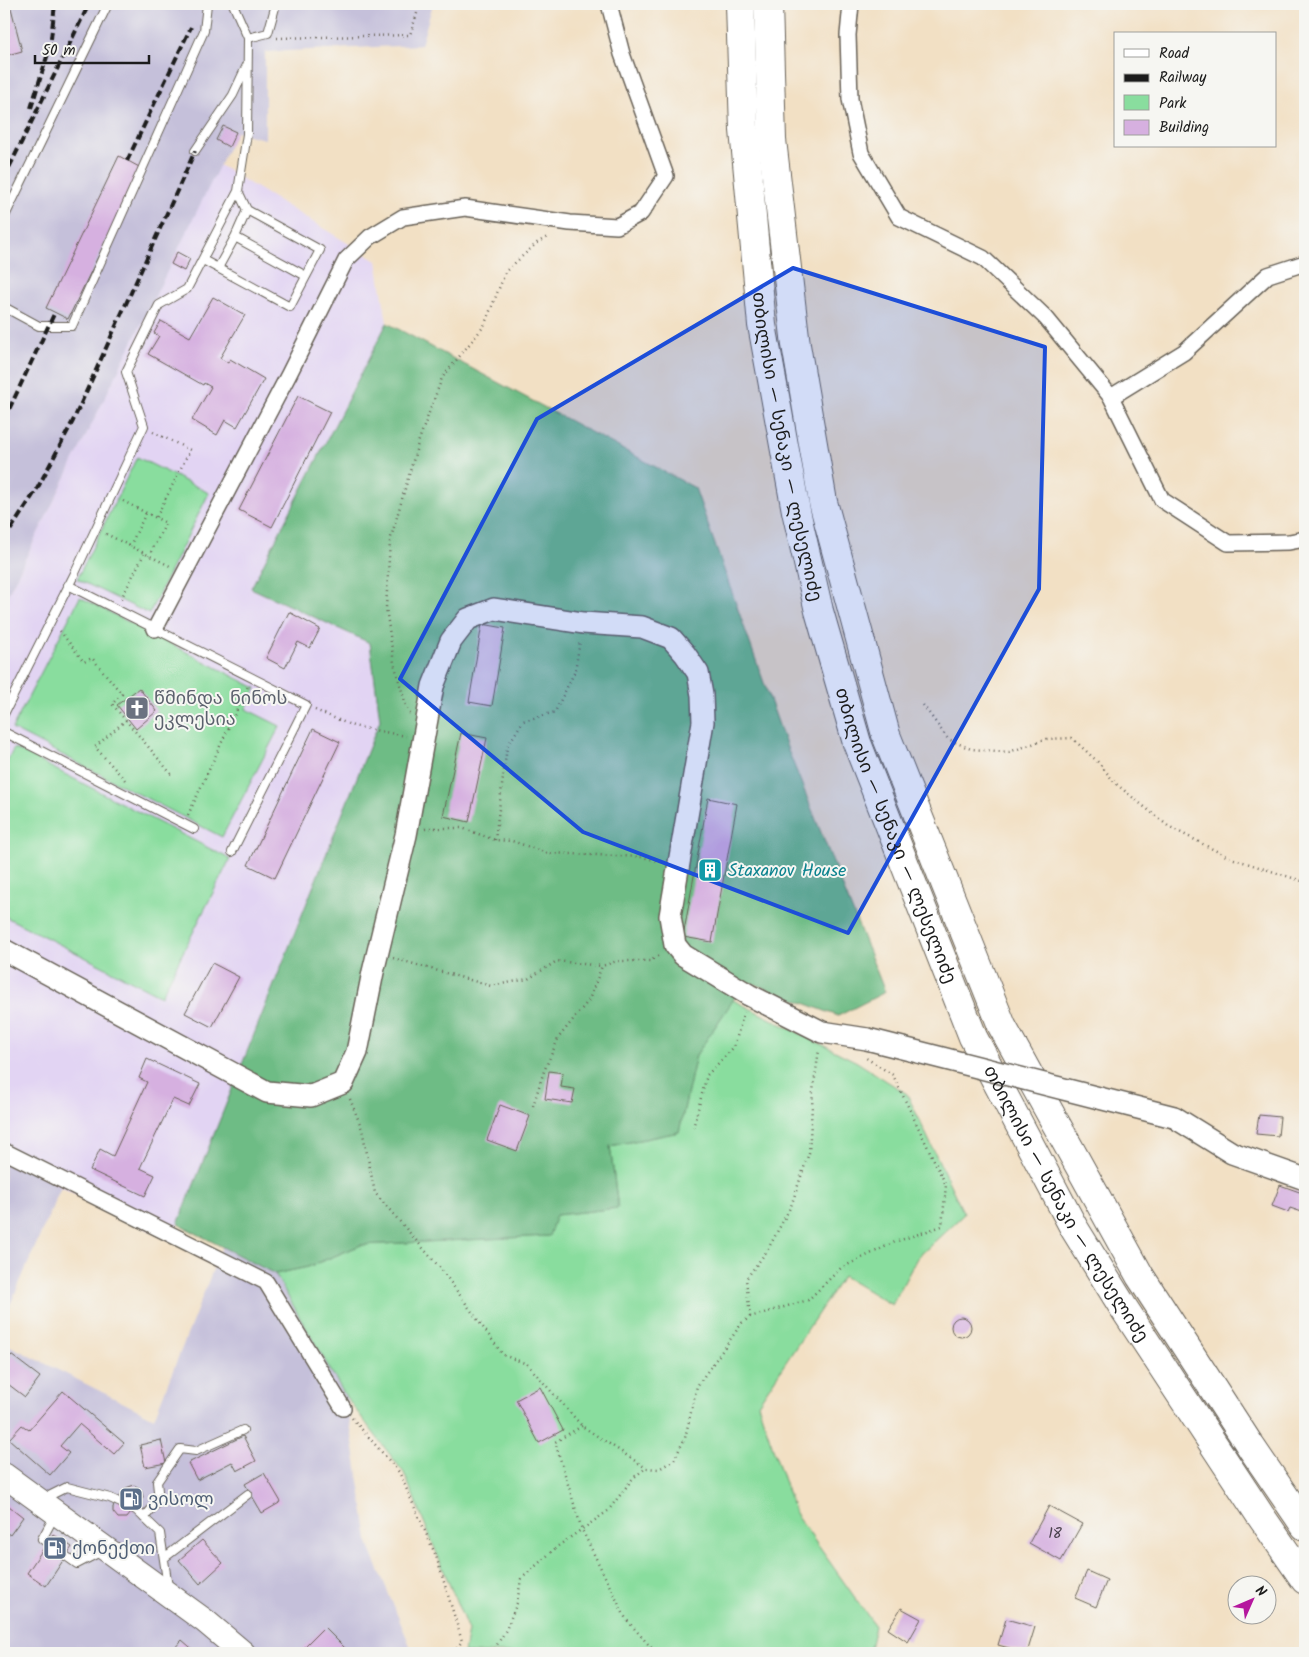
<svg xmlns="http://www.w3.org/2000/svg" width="1309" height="1657" font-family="Kalam,'Noto Sans Georgian',sans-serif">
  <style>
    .built { fill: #e2d4f3; fill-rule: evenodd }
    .industrial { fill: #c5c0da }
    .green { fill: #89dd9e; stroke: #527c5d }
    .forest { fill: #6ebc85; stroke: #456c50 }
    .building { fill: #d6b0e0 }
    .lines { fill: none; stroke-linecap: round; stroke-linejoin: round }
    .lane-casing { stroke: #676157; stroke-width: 10 }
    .street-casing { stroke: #676157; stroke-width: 18 }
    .secondary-casing { stroke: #676157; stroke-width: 24 }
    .primary-casing { stroke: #676157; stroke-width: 26 }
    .highway-casing { stroke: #676157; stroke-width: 30 }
    .path { stroke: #676157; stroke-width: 2.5; stroke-dasharray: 1 4; stroke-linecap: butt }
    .lane { stroke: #fff; stroke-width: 8 }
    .street { stroke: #fff; stroke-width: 15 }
    .secondary { stroke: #fff; stroke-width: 21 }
    .primary { stroke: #fff; stroke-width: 24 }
    .highway { stroke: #fff; stroke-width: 28 }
    .rail { stroke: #1c1c1c; stroke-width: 4; stroke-dasharray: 8 4; stroke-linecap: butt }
    .secondary-bridge-casing { stroke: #676157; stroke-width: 24; stroke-linecap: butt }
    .secondary-bridge { stroke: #fff; stroke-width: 21 }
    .marked { fill: #1d4ed8; fill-opacity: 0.2; stroke: #1d4ed8; stroke-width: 4; stroke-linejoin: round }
    .labels { text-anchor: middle; stroke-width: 4; stroke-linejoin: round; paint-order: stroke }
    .number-label { font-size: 15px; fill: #4a414d }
    .street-label { font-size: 18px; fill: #1c1c1c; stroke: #f6f6f2 }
    .worship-label { font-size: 18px; fill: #5b616d; stroke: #f6f6f2; text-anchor: start }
    .culture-label { font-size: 18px; fill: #0d838f; stroke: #f6f6f2; text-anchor: start }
    .service-label { font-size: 18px; fill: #4e5e75; stroke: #f6f6f2; text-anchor: start }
  </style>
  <rect width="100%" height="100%" fill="#f6f6f2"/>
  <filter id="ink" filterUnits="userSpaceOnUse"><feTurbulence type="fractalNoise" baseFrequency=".02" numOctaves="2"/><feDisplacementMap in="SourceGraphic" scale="10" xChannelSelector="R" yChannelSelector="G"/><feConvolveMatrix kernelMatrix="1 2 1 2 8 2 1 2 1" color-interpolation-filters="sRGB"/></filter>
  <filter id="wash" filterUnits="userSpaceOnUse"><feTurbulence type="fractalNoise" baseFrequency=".0096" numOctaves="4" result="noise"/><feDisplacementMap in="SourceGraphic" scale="20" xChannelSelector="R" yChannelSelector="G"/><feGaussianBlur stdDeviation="1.12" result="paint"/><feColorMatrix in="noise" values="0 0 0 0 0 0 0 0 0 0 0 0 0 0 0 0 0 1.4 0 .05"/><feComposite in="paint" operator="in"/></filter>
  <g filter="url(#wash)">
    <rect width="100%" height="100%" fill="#f2e0c4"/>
    <path class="built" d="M 219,165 L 377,261 L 387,323 L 251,588 L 370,643 L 380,720 L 171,1241 L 4,1159 L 4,602 ZM 80,597 L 256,688 L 246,709 Z"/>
    <path class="industrial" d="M 4,4 L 433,4 L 421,45 L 265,52 L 265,139 L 236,132 L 4,602 Z
      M 4,1159 L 61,1187 L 4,1319 Z
      M 222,1247 L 275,1274 L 346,1397 L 369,1546 L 413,1653 L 4,1653 L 4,1343 L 154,1418 Z"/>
    <path class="green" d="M 137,457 L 209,493 L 149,614 L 77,579 Z
      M 80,597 L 256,688 L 246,709 L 280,726 L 222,837 L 12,729 Z
      M 14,748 L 230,859 L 161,996 L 4,916 L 4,768 Z
      M 733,1000 L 857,1062 L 907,1094 L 964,1214 L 917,1258 L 892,1305 L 843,1276 L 758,1404 L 795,1513 L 875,1626 L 869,1653 L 464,1653 L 468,1630 L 404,1473 L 346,1397 L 275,1274 L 308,1267 L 361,1245 L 548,1236 L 556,1215 L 618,1208 L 610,1146 L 679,1132 L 696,1055 Z"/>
    <path class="forest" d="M 387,323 L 695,488 L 786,745 L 885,992 L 838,1016 L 746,981 L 696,1055 L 679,1132 L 610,1146 L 618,1208 L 556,1215 L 549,1236 L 361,1245 L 308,1267 L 275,1274 L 178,1224 L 380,720 L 370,643 L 251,588 Z"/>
    <g id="blocks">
      <path class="building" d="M 4,4 L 10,4 L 22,51 L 4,56 Z
        M 223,126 L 236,132 L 229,147 L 216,140 Z
        M 119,156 L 141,168 L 68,319 L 46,308 Z
        M 177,252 L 190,259 L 184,271 L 171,264 Z
        M 213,297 L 245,315 L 220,358 L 228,363 L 230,359 L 264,379 L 237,427 L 225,420 L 217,435 L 192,420 L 211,387 L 204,383 L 203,385 L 148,354 L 159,336 L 154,333 L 161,321 L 190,337 Z
        M 298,396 L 330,412 L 272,527 L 239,510 Z
        M 289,612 L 320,629 L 310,648 L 298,642 L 285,668 L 266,658 Z
        M 482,624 L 505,628 L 492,706 L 469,702 Z
        M 139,688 L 157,711 L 136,729 L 117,705 Z
        M 313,729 L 340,742 L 275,878 L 248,865 Z
        M 461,733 L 487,738 L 469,822 L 443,816 Z
        M 708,798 L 737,804 L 712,942 L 683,937 Z
        M 212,963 L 239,977 L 212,1027 L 185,1013 Z
        M 147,1059 L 200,1084 L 189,1106 L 173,1099 L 140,1168 L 155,1175 L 145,1196 L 90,1170 L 100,1149 L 113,1156 L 147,1082 L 139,1078 Z
        M 549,1071 L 563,1073 L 561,1087 L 575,1089 L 572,1103 L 545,1099 Z
        M 500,1105 L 530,1116 L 517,1151 L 487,1140 Z
        M 1259,1115 L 1280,1117 L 1278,1136 L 1256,1134 Z
        M 1280,1185 L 1305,1194 L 1305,1213 L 1290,1208 L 1288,1212 L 1272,1206 Z
        M951 1327a10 10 0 1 1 20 0a10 10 0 1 1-20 0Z
        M 11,1355 L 40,1377 L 25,1397 L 4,1381 L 4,1365 Z
        M 540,1387 L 563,1430 L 539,1443 L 516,1400 Z
        M 63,1391 L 124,1443 L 114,1454 L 79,1424 L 60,1446 L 69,1453 L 50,1475 L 9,1439 L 22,1425 L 29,1430 Z
        M 243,1436 L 256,1461 L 237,1471 L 232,1462 L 197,1480 L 188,1463 Z
        M 161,1440 L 166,1463 L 145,1467 L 140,1445 Z
        M 264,1473 L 281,1502 L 262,1513 L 245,1484 Z
        M 134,1485 L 141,1489 L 143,1497 L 127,1518 L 118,1518 L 113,1512 L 113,1507 L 126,1488 Z
        M 4,1502 L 23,1517 L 10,1535 L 4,1531 Z
        M 1049,1506 L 1082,1524 L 1061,1561 L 1029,1543 Z
        M 53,1534 L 72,1547 L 46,1586 L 27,1573 Z
        M 202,1540 L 223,1563 L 200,1584 L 179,1560 Z
        M 1087,1571 L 1107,1580 L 1096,1607 L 1075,1598 Z
        M 901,1608 L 921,1619 L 908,1642 L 888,1629 Z
        M 1006,1619 L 1035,1627 L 1027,1653 L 998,1645 Z
        M 324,1627 L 350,1653 L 298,1653 Z
        M 182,1640 L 197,1653 L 170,1653 Z"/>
    </g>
  </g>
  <g filter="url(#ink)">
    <use href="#blocks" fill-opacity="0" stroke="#676157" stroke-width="1"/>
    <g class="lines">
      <g class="lane-casing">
        <path id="lane" d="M 248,38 L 268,33 L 276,4
          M 195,151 L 233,95 L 247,65
          M 238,191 L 247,210 L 235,237 L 306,276
          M 4,218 L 108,4
          M 203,260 L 290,307 L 320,250 L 247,210
          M 218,268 L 235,237
          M 4,307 L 39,326 L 72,326 L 204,31 L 207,4
          M 68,585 L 306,705 L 232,852
          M 4,714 L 75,573 L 144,426 L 126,372 L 159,305 L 187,289 L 238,191 L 247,134 L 248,38 L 233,4
          M 4,732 L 194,829
          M 43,1499 L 67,1487 L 110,1498 L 136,1510 L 160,1533 L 168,1587
          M 55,1515 L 42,1539 L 77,1564 L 102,1551
          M 144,1518 L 159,1500 L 157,1482 L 180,1449 L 196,1451 L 243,1430
          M 164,1558 L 248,1494"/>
      </g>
      <g class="street-casing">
        <path id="street" d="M 851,4 L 848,35 L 850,99 L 861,153 L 899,217 L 983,258 L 1046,318 L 1111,397 L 1162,500 L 1228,543 L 1289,542 L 1305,539
          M 1111,397 L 1184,352 L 1268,275 L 1305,263
          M 155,629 L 289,374 L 346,260 L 370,237 L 403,217 L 465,208 L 570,223 L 617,226 L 641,213 L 666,176 L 622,54 L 609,4
          M 4,1151 L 266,1282 L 343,1408"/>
      </g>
      <g class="secondary-casing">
        <path id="secondary" d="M 4,950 L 267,1092 L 311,1096 L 343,1083 L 357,1052 L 373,972 L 406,835 L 433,686 L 451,641 L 468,619 L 494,609 L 583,623 L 642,627 L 671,638 L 685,654 L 698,673 L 702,695 L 703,722 L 670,916 L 675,945 L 683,955 L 749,995 L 822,1032 L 867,1039
          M 1174,1117 L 1232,1153 L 1305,1179"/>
      </g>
      <g class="primary-casing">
        <path id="primary" d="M 4,1475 L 205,1621 L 243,1653"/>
      </g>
      <g class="highway-casing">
        <g id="highway">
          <path id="s1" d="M 740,4 L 744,130 L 762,325 L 796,511 L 819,611 L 857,743 L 973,1037 L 1074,1228 L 1123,1307 L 1260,1515 L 1305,1580"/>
          <path d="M 768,4 L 772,140 L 796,345 L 823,502 L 886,735 L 1002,1026 L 1140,1276 L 1251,1447 L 1305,1526"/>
        </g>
      </g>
      <path class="path" d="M 277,38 L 410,35 L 420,4
        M 153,432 L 190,450 L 156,518
        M 123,501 L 166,523 L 149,556
        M 106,534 L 172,567
        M 130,546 L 146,513
        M 121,599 L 144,554
        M 60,631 L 84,662 L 92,658 L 122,694 L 112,704 L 173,776
        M 923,705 L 948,739 L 971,749 L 1009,752 L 1047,739 L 1072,738 L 1099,763 L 1115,783 L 1168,826 L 1228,857 L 1305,882
        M 315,710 L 353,726 L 406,736
        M 410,714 L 406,706 L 394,663 L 386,608 L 390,541 L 419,440 L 442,378 L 484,326 L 506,271 L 537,243 L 549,236
        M 125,780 L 95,747 L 126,720
        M 188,815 L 248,686
        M 425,829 L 429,828 L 462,828 L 495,840 L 512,841 L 547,853 L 642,857 L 662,862
        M 495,840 L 507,747 L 523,721 L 555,712 L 575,671 L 580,641
        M 393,958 L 491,986 L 528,979 L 557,961 L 602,966
        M 350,1099 L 362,1129 L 375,1193 L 441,1269 L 503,1355 L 527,1364 L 582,1426 L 646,1468 L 659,1469 L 674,1460 L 685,1438 L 697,1386 L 742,1323 L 750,1317 L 808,1300 L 841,1268 L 895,1242 L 942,1226 L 946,1185 L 893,1075 L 866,1058
        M 533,1106 L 544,1071 L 559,1037 L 589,1000 L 602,966 L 617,961 L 650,961 L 661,954
        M 693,1128 L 707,1075 L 734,1047 L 744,1012
        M 750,1317 L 746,1279 L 767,1251 L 791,1206 L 809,1153 L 813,1091 L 819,1050
        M 352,1418 L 399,1472 L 436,1556 L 462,1641 L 454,1653
        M 582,1426 L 555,1442 L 582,1530 L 626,1619 L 656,1653
        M 492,1653 L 506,1630 L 517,1603 L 521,1579 L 558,1546 L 608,1511 L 633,1478 L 646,1468"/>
      <use href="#lane" class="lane"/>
      <use href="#street" class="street"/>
      <use href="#secondary" class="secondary"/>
      <use href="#primary" class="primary"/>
      <use href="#highway" class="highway"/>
      <path class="rail" d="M 31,108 L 50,47 L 55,4
        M 127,161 L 191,27
        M 4,178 L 89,4
        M 4,420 L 55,312
        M 4,540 L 37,489 L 73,421 L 195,151"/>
      <g class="secondary-bridge-casing">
        <path id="secondary-bridge" d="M 867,1039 L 1174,1117"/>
      </g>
      <use href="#secondary-bridge" class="secondary-bridge"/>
    </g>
  </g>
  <path class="marked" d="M 793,268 L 1045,347 L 1039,589 L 848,933 L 583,832 L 400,679 L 537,419 Z"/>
  <defs>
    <g id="church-square" transform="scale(1.25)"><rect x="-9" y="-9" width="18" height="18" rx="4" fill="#6b7280" stroke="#f6f6f2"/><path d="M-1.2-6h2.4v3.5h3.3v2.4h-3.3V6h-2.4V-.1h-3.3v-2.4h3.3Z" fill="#fff"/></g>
    <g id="building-square" transform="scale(1.25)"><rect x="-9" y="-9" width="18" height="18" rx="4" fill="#0f9aa8" stroke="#f6f6f2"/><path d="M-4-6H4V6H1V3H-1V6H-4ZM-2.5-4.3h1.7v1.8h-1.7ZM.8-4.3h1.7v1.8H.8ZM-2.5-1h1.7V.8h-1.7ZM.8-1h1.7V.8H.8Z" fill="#fff"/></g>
    <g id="fuel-square" transform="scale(1.25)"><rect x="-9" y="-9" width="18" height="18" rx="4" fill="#5c6f8a" stroke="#f6f6f2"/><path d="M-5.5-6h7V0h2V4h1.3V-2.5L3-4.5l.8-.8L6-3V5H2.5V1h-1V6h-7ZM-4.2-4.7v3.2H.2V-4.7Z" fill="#fff"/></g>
  </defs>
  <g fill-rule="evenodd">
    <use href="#church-square" x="137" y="708"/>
    <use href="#building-square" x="710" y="870"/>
    <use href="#fuel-square" x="131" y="1499"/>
    <use href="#fuel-square" x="55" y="1548"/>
  </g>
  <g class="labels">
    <g class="number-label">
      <text x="1055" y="1538">18</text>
    </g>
    <g class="street-label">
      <text dy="6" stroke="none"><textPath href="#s1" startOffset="446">თბილისი — სენაკი — ლესელიძე</textPath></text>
      <text dy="6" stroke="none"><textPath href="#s1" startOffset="851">თბილისი — სენაკი — ლესელიძე</textPath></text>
      <text dy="6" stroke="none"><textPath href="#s1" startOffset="1258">თბილისი — სენაკი — ლესელიძე</textPath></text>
    </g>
    <g class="worship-label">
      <text x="154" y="704">წმინდა ნინოს<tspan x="154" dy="21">ეკლესია</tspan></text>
    </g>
    <g class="culture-label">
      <text x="728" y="876">Staxanov House</text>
    </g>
    <g class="service-label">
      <text x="148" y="1505">ვისოლ</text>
      <text x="72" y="1554">ქონექთი</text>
    </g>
  </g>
  <rect width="1309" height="1657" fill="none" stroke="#f6f6f2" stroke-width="20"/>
  <rect x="1114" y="32" width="162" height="115" fill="#f6f6f2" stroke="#9f9f9c"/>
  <rect x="1124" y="49" width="25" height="8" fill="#ffffff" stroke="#9f9f9c"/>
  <text x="1159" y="58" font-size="15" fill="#1c1c1c">Road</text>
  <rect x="1124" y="74" width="25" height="8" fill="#1c1c1c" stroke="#9f9f9c"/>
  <text x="1159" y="82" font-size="15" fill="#1c1c1c">Railway</text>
  <rect x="1124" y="95" width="25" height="15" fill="#89dd9e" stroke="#9f9f9c"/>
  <text x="1159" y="108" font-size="15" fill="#1c1c1c">Park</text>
  <rect x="1124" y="120" width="25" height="15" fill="#d6b0e0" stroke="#9f9f9c"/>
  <text x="1159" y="132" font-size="15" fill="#1c1c1c">Building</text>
  <g transform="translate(1252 1600) rotate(45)"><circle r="24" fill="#f6f6f2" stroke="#9f9f9c"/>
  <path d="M0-4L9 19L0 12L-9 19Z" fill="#b5179e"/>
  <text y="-8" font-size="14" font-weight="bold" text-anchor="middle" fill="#1c1c1c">N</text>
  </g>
  <path d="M35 55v8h114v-8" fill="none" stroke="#1c1c1c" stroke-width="2.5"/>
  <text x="42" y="55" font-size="15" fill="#1c1c1c" stroke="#f6f6f2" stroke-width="4" paint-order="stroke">50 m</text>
</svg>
